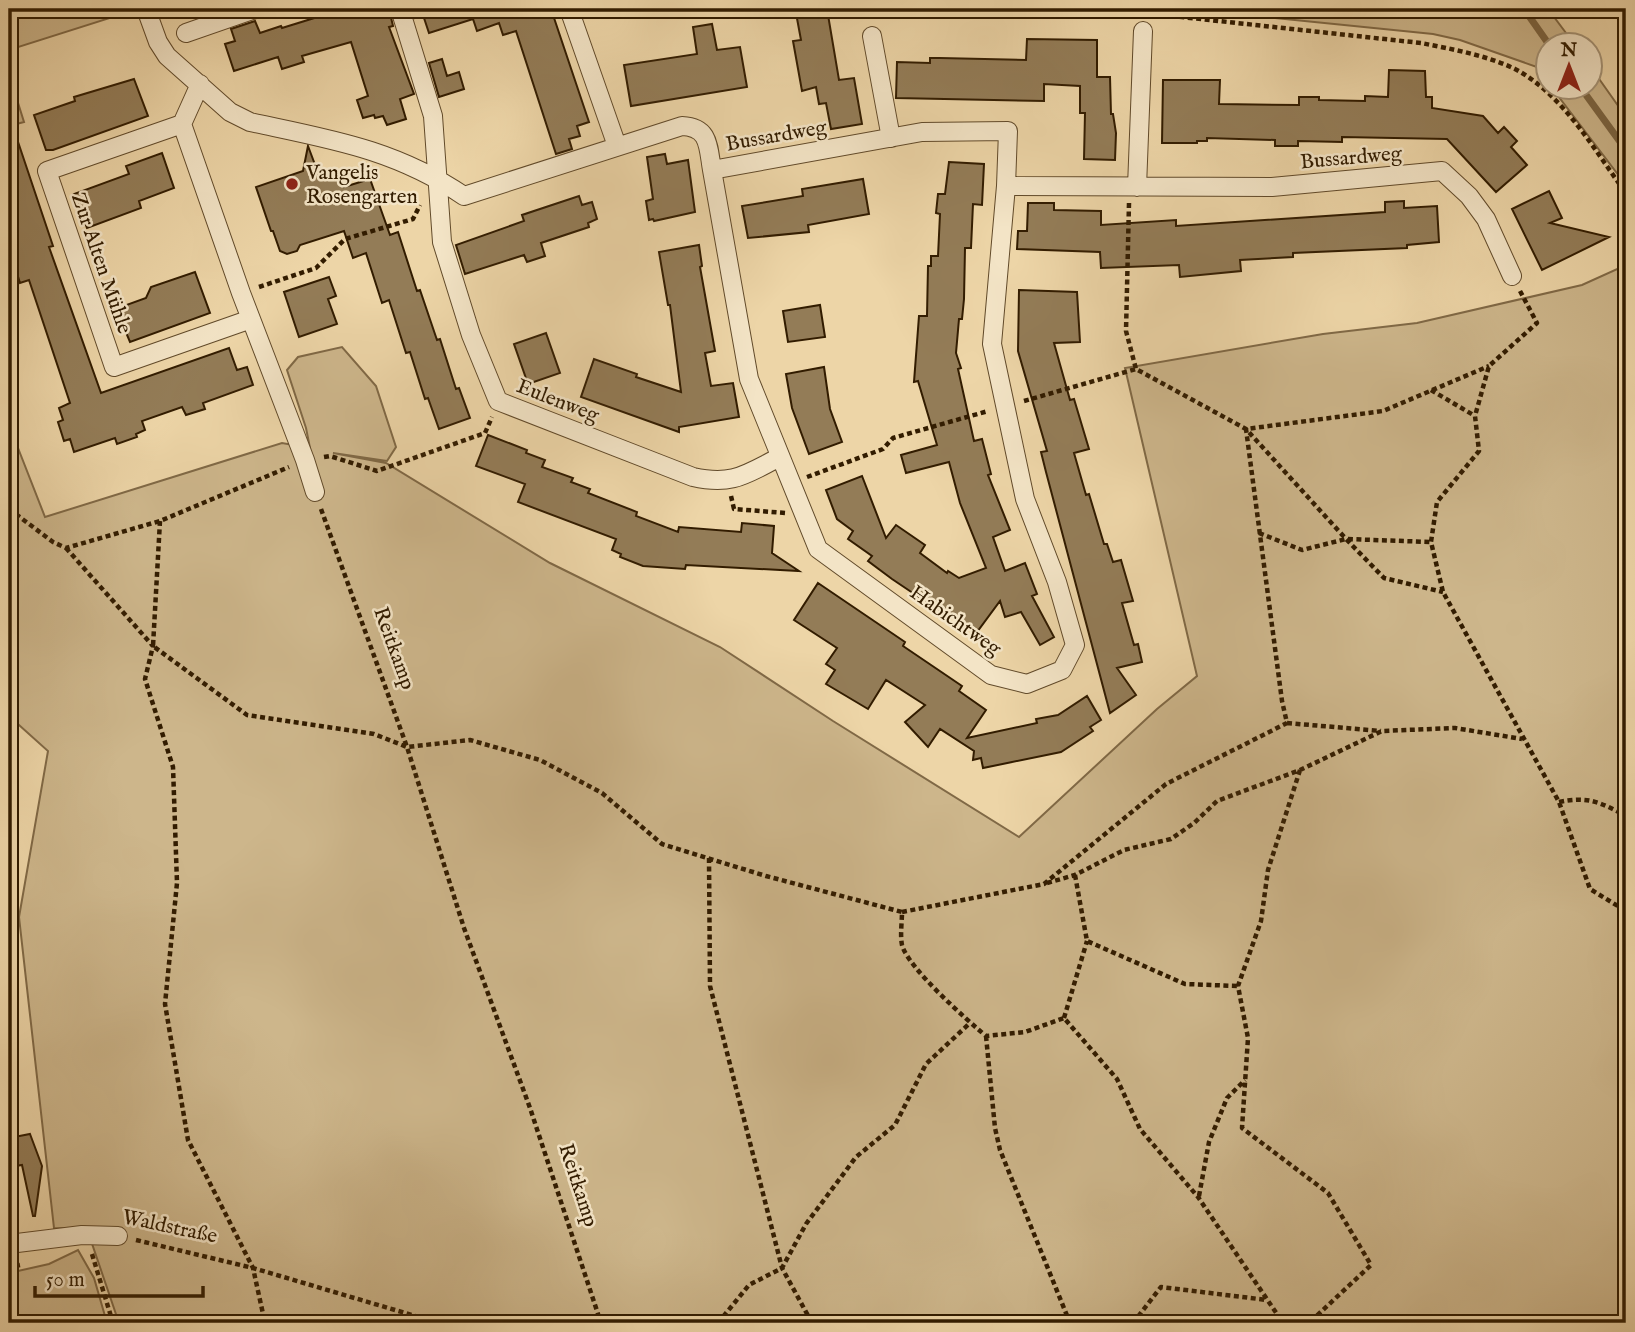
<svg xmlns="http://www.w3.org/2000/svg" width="1635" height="1332" font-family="'IM FELL English',serif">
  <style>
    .green { fill: #cdb68b; stroke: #806946; stroke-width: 2 }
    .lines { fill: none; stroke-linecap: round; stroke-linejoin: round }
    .stream { stroke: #7c6542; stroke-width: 7 }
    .building { fill: #937c57; stroke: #321c00; stroke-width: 2 }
    .minor-casing { stroke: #614a2a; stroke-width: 20 }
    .path { stroke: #321c00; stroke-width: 4.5; stroke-dasharray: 5 3.5; stroke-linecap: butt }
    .minor { stroke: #f3e4c6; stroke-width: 18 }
    .poi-dot { fill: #8f2418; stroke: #f3e4c6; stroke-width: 2.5 }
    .labels { text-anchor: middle; stroke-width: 5; stroke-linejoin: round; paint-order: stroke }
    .street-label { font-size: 21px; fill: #321c00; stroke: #f3e4c6 }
    .poi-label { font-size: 21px; fill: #321c00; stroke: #f3e4c6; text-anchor: start }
  </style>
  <rect width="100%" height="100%" fill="#edd5a7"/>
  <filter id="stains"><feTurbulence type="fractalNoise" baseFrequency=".00286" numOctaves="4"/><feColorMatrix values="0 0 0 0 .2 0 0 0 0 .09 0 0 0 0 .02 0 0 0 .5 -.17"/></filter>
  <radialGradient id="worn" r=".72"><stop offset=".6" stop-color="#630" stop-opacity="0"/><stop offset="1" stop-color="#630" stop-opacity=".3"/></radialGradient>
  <path class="green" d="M 9,9 L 119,9 L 113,17 L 9,50 Z
    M 1185,9 L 1548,9 L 1575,45 L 1548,46 L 1547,81 L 1537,67 L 1460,40 L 1433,34 Z
    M 1590,66 L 1626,117 L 1626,185 L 1552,88 L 1590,88 Z
    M 9,74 L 24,122 L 9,126 Z
    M 1626,265 L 1626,1323 L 119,1323 L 87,1229 L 54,1228 L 19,917 L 48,751 L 9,716 L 9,425 L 45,517 L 282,443 L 310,448 L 306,428 L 287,370 L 298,357 L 342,347 L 376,386 L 396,447 L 387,461 L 333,453 L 386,463 L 550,563 L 720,647 L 833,721 L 1019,837 L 1157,709 L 1197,676 L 1125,368 L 1323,334 L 1417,323 L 1582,285 Z
    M 78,1250 L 94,1278 L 107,1323 L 9,1323 L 9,1273 L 49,1264 Z"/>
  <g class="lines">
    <path class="stream" d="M 1524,9 L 1550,46
      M 1581,88 L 1626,150"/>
  </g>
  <path class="building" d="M 322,9 L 389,9 L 393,26 L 389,27 L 414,94 L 400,99 L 406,119 L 387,125 L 383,116 L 375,118 L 374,115 L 363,118 L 357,100 L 368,96 L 351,42 L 302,56 L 304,62 L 282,69 L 278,57 L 234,71 L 225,44 L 235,41 L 231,29 L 255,21 L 260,33 L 281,26 L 282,28 L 324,15 Z
    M 412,9 L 551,9 L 589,122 L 577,126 L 580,136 L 569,139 L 572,149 L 556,154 L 516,31 L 503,35 L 499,23 L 477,31 L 473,19 L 429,33 L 423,15 L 415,18 Z
    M 827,9 L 839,80 L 854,78 L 862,124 L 831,129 L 826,103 L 819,104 L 816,87 L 802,91 L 793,41 L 801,40 L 796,13 Z
    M 712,24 L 717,50 L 740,47 L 747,87 L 631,106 L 624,65 L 697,54 L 693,27 Z
    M 1027,39 L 1097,40 L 1097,77 L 1110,77 L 1111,114 L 1113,114 L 1116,133 L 1115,160 L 1084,159 L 1085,113 L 1080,113 L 1080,86 L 1044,84 L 1044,101 L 896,98 L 897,62 L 930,63 L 930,58 L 940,58 L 1026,60 Z
    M 442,59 L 447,76 L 459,72 L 464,89 L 439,97 L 429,63 Z
    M 1389,70 L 1425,71 L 1426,97 L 1432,97 L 1432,108 L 1483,116 L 1498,133 L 1504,127 L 1517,141 L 1511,147 L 1527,165 L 1496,192 L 1447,139 L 1342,137 L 1342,142 L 1298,141 L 1298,146 L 1275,146 L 1275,140 L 1207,138 L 1207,141 L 1197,141 L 1197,143 L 1162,143 L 1163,80 L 1220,80 L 1219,104 L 1299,105 L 1299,97 L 1319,97 L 1319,100 L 1365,101 L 1365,96 L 1388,97 Z
    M 134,79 L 148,116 L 53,150 L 46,150 L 34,115 L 75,101 L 74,97 Z
    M 9,127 L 13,127 L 53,246 L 49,247 L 101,393 L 229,348 L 237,370 L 247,367 L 253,385 L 203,403 L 205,409 L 186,415 L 182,407 L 142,421 L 145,430 L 136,434 L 137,437 L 117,444 L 115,438 L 74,452 L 70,439 L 64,441 L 58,422 L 63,420 L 59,408 L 70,403 L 29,280 L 20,283 L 16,270 L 9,272 Z
    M 308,146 L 317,170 L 339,175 L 344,187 L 370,179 L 390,235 L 398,232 L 417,291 L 420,290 L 437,340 L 440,339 L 456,389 L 459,388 L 470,418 L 439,429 L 428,398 L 425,399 L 410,352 L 406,353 L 389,300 L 382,303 L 366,253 L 353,258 L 344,231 L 300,245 L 297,251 L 287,254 L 280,251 L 273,231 L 271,231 L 256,187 L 303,171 Z
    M 162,153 L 174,188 L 139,201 L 141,208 L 87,228 L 74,194 L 129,174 L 126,166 Z
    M 665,154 L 667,164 L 688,160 L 695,212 L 654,221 L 653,219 L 649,220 L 646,201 L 653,199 L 647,157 Z
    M 949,162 L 984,164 L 982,205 L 973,204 L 971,248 L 965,248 L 964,299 L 962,319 L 959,319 L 956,353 L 961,368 L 958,369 L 974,441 L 982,439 L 991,474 L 988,475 L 1010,530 L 993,537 L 1005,571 L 1025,563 L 1037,594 L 1032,596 L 1054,637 L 1040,645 L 1021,612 L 1005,617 L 1000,601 L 977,632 L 947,610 L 944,614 L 892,579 L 868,561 L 872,556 L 848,539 L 853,531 L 837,519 L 826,490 L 862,476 L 886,538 L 896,525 L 925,545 L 920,553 L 947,573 L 948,571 L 959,578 L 986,568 L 960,503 L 949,462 L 906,473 L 901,455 L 937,445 L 918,381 L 914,382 L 919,316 L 927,316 L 928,266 L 931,266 L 931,256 L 938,256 L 940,214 L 936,213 L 938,194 L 945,194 Z
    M 863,179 L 869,214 L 808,225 L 809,232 L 748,238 L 742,206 L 803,196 L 802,189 Z
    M 1549,191 L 1562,218 L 1550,223 L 1609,237 L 1542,270 L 1512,209 Z
    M 579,196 L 582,205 L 592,202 L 597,219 L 588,223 L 589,227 L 541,243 L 545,256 L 527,262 L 524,255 L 465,274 L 456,245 L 524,221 L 522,215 Z
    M 1404,201 L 1404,208 L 1437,206 L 1439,242 L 1407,245 L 1407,248 L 1293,253 L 1293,257 L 1240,260 L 1241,271 L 1180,277 L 1179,265 L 1101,268 L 1100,252 L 1017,249 L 1018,231 L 1027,231 L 1028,203 L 1054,203 L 1054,210 L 1101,211 L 1101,225 L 1176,220 L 1176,226 L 1385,212 L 1385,202 Z
    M 699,245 L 702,266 L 700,267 L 715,351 L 705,353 L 711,386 L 733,383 L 739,417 L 679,427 L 679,432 L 581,397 L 594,359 L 637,374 L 636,377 L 681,392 L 670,305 L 668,305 L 659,252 Z
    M 195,272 L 210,313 L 130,342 L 125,330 L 119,327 L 122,320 L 118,308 L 146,298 L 151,287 Z
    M 329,277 L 336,296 L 328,299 L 337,324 L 299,337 L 284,292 Z
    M 1019,290 L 1077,292 L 1080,342 L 1054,343 L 1070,400 L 1074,399 L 1089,449 L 1074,453 L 1086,495 L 1089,494 L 1104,544 L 1107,544 L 1113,562 L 1121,560 L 1133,601 L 1122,603 L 1134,645 L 1138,644 L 1142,662 L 1117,668 L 1136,695 L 1110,713 L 1046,472 L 1041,452 L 1047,451 L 1018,351 Z
    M 820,305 L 825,337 L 788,342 L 783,311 Z
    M 546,333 L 560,373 L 528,384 L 514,344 Z
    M 824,367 L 830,409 L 842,442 L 809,454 L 792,408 L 786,374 Z
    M 488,435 L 527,450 L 526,453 L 545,460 L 542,467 L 573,478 L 571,482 L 590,489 L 588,493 L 637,512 L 636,516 L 678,532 L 679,527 L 741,532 L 742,523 L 774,526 L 772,553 L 799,571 L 686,565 L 685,569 L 643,566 L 620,557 L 621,554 L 612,550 L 616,539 L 518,502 L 525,484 L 476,466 Z
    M 818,583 L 905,642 L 903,646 L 962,686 L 959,691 L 986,710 L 967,738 L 1037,723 L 1036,719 L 1058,715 L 1087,696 L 1101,720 L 1090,727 L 1093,731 L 1061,752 L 983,768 L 981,758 L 973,760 L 974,751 L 940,729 L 928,747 L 905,722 L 925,705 L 886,680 L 868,709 L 826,684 L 835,670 L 826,664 L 837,648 L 794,620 Z
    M 30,1134 L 42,1166 L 35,1216 L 33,1216 L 22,1165 L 9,1167 L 9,1138 Z"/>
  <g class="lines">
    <g class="minor-casing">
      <path id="minor" d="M 146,9 L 158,42 L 167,56 L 230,112 L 250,122 C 329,139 395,149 464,196 L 682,126 C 710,127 708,147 712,170 L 922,132 L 1008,131 L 1006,186 L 1272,187 L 1442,171 L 1469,196 L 1486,219 L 1512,276
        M 400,9 L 433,116 L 442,242 L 471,335 L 498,401 L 693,477 C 733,486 746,474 780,457
        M 569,9 L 617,146
        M 186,33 L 255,9
        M 872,36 L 891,138
        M 200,84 L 182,124 L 241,293 L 305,460 L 315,492
        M 182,124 L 47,171 L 114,367 L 251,319
        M 712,170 L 749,379 L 818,549 L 991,675 L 1027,684 L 1062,670 L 1075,645 L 1057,582 L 1025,499 L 992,344 L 1006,186
        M 1137,187 L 1143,31
        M 9,1244 L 82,1235 L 118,1236"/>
    </g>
    <path class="path" d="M 1055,9 L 1134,14
      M 1154,14 L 1421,43 C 1451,49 1486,55 1515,69 C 1564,95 1594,150 1626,193
      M 1129,203 L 1126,331 L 1136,369
      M 259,287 L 316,268 L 345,239 L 413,219 L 420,205
      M 1520,291 L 1537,323 L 1489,366 L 1475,416 L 1479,451 L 1437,502 L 1431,542 L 1443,592 L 1559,802 L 1590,889 L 1626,911
      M 1431,390 L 1475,416
      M 1024,401 L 1136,369 L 1246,429 L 1346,539 L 1384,578 L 1443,592
      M 324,457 L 330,456 L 377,471 L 485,433 L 492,417
      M 807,477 L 883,449 L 893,438 L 988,411
      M 731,496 L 734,509 L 785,513
      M 9,509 L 53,542 L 66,548 L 160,521 L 289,467
      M 321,509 L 407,747 L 464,928 L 530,1108 L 601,1323
      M 160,521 L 153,646 L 247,715 L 374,734 L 407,747 L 470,740 L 540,760 L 602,793 L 662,844 L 766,876 L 902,912 C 902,922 900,935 902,945 C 908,968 967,1020 986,1036 L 1025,1032 L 1064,1018 L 1117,1079 L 1140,1129 L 1198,1197 L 1283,1323
      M 1259,533 L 1302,550 L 1346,539 L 1431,542
      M 66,548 L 153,646 L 145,679 L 173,767 L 177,883 L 165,1004 L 188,1140 L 253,1268 L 265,1323
      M 1287,723 L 1381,731
      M 1300,770 L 1268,870 L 1261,921 L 1238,986 L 1248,1038 L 1242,1128 L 1328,1193 L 1371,1265 L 1309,1323
      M 1559,802 C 1588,796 1600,802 1626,816
      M 709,858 L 710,986 L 782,1268 L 812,1323
      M 1075,875 L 1087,941 L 1185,984 L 1238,986
      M 1047,883 L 1075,875 L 1124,850 L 1171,839 L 1194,823 L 1217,801 L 1300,770 L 1382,731 L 1455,728 L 1522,739
      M 902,912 L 1044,884 L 1166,784 L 1287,723 L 1282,701 L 1246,429 L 1383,411 L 1489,366
      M 1064,1018 L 1087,941
      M 986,1036 L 995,1128 L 1000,1150 L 1070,1323
      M 1199,1196 L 1209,1142 L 1227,1098 L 1245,1080
      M 136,1240 L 253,1268 L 439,1323
      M 92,1254 L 113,1323
      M 9,1267 L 20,1265
      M 718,1323 L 749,1285 L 782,1268 L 806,1224 L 856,1157 L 895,1125 L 926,1064 L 970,1023
      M 1133,1323 L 1161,1287 L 1267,1300"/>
    <use href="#minor" class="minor"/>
  </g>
  <circle class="poi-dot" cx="292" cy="184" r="7"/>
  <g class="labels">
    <g class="street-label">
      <text transform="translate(776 135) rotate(-10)" y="7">Bussardweg</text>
      <text transform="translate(1351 157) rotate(-5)" y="7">Bussardweg</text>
      <text transform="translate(102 263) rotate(71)" y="7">Zur Alten Mühle</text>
      <text transform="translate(558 400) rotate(21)" y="7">Eulenweg</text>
      <text transform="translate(956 620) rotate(35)" y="7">Habichtweg</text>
      <text transform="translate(395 648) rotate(70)" y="7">Reitkamp</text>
      <text transform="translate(579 1185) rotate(72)" y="7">Reitkamp</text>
      <text transform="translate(170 1226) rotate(12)" y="7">Waldstraße</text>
    </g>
    <g class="poi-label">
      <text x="306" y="179">Vangelis<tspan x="306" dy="24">Rosengarten</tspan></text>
    </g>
  </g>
  <rect width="1635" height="1332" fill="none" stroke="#edd5a7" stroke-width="35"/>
  <rect x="10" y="10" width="1614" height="1311" fill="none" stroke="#321c00" stroke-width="3.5"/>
  <rect x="18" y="18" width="1600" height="1297" fill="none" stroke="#321c00" stroke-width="2"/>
  <g transform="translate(1569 66)"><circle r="33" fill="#f3e4c6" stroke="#a69477" stroke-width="2"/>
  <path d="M0-5L12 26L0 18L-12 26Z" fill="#8f2418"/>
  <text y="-10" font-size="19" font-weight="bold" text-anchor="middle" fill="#321c00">N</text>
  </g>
  <path d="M35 1286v10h168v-10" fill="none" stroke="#321c00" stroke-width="3.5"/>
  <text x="46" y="1286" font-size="21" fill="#321c00" stroke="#f3e4c6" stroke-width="5" paint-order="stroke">50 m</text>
  <rect width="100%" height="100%" filter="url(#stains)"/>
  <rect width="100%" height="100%" fill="url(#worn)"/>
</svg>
